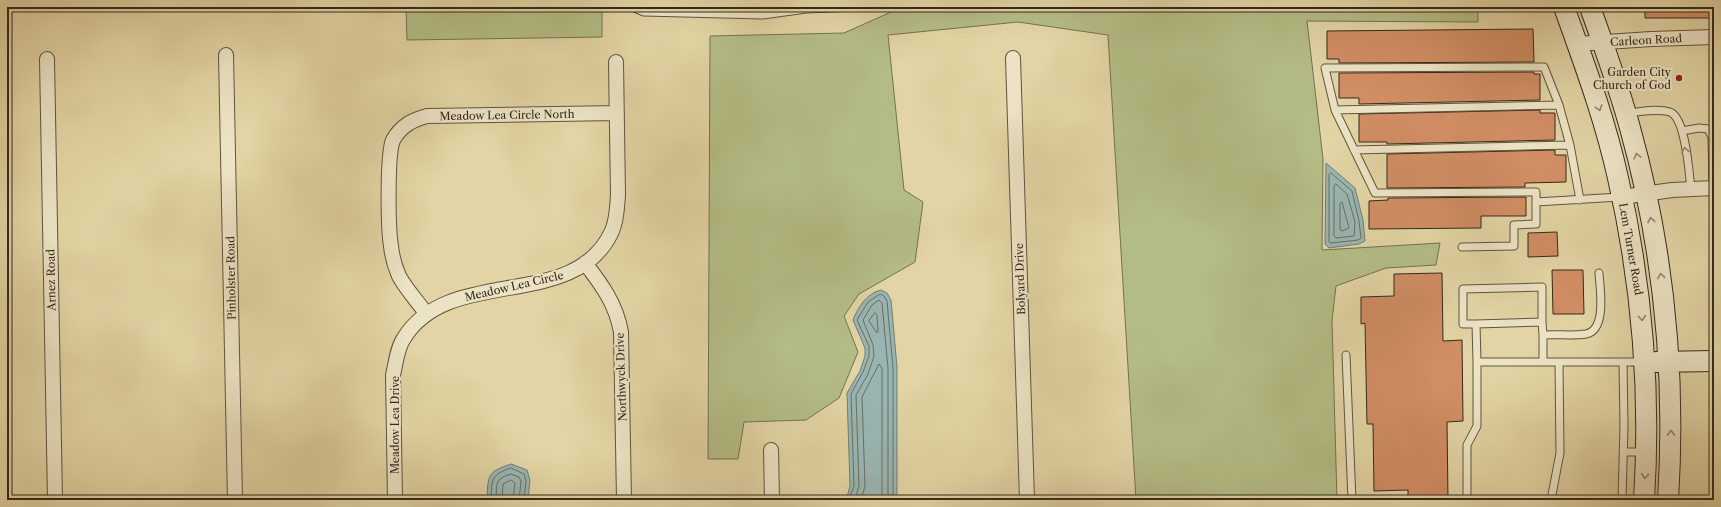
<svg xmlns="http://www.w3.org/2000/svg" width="1721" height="507" font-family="'Libre Caslon Text',serif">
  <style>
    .green { fill: #b4bc85; stroke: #747250 }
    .water { fill: #99b5b1; stroke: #717d75 }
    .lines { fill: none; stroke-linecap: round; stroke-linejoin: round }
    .shore { stroke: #666f66; stroke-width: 1 }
    .building { fill: #d18d64; stroke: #34291c }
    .lane-casing { stroke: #60543e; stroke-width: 9 }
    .street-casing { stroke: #60543e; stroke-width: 16 }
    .secondary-casing { stroke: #34291c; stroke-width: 22 }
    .lane { stroke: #ece3c4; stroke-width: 7 }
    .street { stroke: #ece3c4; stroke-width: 14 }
    .secondary { stroke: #ece3c4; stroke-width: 20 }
    .oneway { stroke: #908670 }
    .poi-dot { fill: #8f2418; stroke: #ece3c4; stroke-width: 1.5 }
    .labels { text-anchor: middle; stroke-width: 4; stroke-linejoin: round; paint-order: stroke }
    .street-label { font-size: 11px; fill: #34291c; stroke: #ece3c4 }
    .poi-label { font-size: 11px; fill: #34291c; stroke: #ece3c4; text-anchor: end }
  </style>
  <rect width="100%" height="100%" fill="#e2d4a4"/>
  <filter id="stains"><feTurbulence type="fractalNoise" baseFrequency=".005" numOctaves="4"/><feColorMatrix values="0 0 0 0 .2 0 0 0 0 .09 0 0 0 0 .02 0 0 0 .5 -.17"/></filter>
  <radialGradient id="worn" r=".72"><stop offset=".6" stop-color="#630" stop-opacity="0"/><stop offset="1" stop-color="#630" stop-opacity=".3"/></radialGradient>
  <path class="green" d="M 406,7 L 602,7 L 602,37 L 407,40 Z
    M 902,7 L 1478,7 L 1478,22 L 1307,21 L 1323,159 L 1322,250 L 1440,243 L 1436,265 L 1386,268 L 1336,286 L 1332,320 L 1337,500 L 1136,500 L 1108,35 L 1018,22 L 888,35 L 904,190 L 923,202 L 915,262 L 859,294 L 844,316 L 858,352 L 839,398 L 806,420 L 744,422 L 738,459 L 708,459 L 710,36 L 844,33 Z"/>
  <path class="water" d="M 1326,163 L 1355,188 L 1363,220 L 1365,241 L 1359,244 L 1329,248 L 1325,244 Z
    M 881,290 L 887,293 L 891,300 L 897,367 L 897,500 L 843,500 L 847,497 L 850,486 L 847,393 L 860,371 L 865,356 L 865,348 L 853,320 C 858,307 867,293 881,290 Z
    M 511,464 L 527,470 L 530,480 L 528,500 L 487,500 C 488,475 487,472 511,464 Z"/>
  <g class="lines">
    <path class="shore" d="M 1331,173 L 1352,191 L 1359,221 L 1361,238 L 1358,240 L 1331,243 L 1329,242 L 1329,175 Z
      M 1336,184 L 1347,194 L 1355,222 L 1354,236 L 1336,238 L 1334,236 L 1334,186 Z
      M 1342,202 L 1349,228 L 1342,231 L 1340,229 L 1340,204 Z
      M 875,313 L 877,315 L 878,331 L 877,333 L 869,321 Z
      M 491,500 C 492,480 490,475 511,468 L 524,474 L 526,481 L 524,500
      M 496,500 C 497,484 494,479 511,474 L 519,477 L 521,481 L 519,500
      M 502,500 L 503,484 L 511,480 L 515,483 L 513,500
      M 849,500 L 854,486 L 851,394 L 863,372 L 869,356 L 869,346 L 857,320 L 868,302 L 880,294 L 884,296 L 887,301 L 893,368 L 893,500
      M 855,500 L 859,486 L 856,395 L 868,374 L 874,356 L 873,345 L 863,320 L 872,305 L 879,300 L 882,303 L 888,368 L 888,500
      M 861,500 L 865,486 L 862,397 L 879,364 L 882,368 L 882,500"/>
  </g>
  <path class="building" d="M 1645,7 L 1714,7 L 1714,18 L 1645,18 Z
    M 1533,29 L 1534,62 L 1339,63 L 1339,59 L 1327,59 L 1327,31 Z
    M 1534,72 L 1534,74 L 1540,74 L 1540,100 L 1359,104 L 1359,98 L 1339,98 L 1339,73 Z
    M 1540,110 L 1540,113 L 1555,113 L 1555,140 L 1387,144 L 1387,142 L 1359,142 L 1359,114 Z
    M 1555,150 L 1555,155 L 1566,155 L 1566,182 L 1525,183 L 1525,187 L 1387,188 L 1387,154 Z
    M 1526,197 L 1526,216 L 1481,216 L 1481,228 L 1369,229 L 1369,201 L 1388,200 L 1388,198 Z
    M 1557,232 L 1558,256 L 1528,257 L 1528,233 Z
    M 1552,270 L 1583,270 L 1584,314 L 1553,314 Z
    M 1442,273 L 1443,341 L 1462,340 L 1463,421 L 1447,422 L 1448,500 L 1408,500 L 1408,490 L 1374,491 L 1373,424 L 1367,424 L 1365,323 L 1361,324 L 1361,297 L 1394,296 L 1394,274 Z"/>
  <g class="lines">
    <g class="lane-casing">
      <path id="lane" d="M 632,7 L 644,12 L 763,15 L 806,9 L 856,7
        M 1335,110 L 1559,105
        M 1627,113 C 1640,112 1657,108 1670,112 C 1686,118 1689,173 1691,189
        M 1682,131 L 1699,128 L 1708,129 L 1712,137 L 1713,188
        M 1354,150 L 1570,145
        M 1536,202 L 1536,192 L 1375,193 L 1335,110 L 1325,68 L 1544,67 L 1559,105 L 1570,145 L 1580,200
        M 1462,247 L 1514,246 L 1514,225 L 1536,224 L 1536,202 L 1620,197
        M 1599,273 C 1600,289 1607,330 1586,334 C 1572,336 1557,334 1543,335 L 1542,322 L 1476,324 L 1477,362 L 1643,362
        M 1476,324 L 1463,324 L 1463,289 L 1542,287 L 1542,322
        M 1543,335 L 1543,362
        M 1346,355 L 1352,500
        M 1624,452 L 1644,452
        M 1467,500 L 1467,445 L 1477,426 L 1477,362
        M 1551,500 L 1560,453 L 1559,362
        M 1622,500 L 1624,425 L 1623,362"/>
    </g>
    <g class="street-casing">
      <path id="street" d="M 1577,44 L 1651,39 L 1714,37
        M 226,55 L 235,500
        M 1013,58 L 1027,500
        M 47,59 L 55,500
        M 1622,197 L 1672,190 L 1714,188
        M 585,263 C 602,285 616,304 621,332 L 624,500
        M 426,313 C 417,301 406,289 399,276 C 395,267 392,256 391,246 C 388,229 387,154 393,140 C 401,126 412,120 427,116 L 617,113
        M 771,450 L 772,500
        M 395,500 L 393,375 C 396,363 397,348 404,338 C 450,264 575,313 612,231 C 617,220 617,207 618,195 L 616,62"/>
    </g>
    <g class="secondary-casing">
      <path id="secondary" d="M 1564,7 C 1584,63 1605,119 1618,178 C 1642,284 1651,391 1644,500
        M 1590,7 C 1604,47 1619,87 1630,128 C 1664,250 1676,374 1668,500
        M 1656,362 L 1714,361"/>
    </g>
    <use href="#lane" class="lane"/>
    <use href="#street" class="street"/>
    <use href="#secondary" class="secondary"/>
  </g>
  <defs><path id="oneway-chevron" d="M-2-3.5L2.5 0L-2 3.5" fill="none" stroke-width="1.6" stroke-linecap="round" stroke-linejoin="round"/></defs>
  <g class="oneway">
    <use href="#oneway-chevron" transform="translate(1599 108) rotate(72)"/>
    <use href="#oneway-chevron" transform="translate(1685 150) rotate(-99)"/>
    <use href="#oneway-chevron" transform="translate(1637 156) rotate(-105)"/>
    <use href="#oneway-chevron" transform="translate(1651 220) rotate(-101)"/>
    <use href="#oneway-chevron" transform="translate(1661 276) rotate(-98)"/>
    <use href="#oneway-chevron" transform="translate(1642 318) rotate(85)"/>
    <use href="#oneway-chevron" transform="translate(1671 433) rotate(-89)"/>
    <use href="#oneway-chevron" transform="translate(1645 476) rotate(94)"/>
  </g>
  <circle class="poi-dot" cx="1679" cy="78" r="4"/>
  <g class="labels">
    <g class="street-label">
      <text transform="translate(1646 40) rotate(-3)" y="4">Carleon Road</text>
      <text transform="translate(507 115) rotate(-1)" y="4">Meadow Lea Circle North</text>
      <text transform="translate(1631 249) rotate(80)" y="4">Lem Turner Road</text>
      <text transform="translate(231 278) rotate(-91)" y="4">Pinholster Road</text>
      <text transform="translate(1020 279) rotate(-92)" y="4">Bolyard Drive</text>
      <text transform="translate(51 280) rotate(-91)" y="4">Arnez Road</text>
      <text transform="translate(514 286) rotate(-13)" y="4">Meadow Lea Circle</text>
      <text transform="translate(621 377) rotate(-92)" y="4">Northwyck Drive</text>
      <text transform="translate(395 425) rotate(-90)" y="4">Meadow Lea Drive</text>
    </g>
    <g class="poi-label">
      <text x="1671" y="76">Garden City<tspan x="1671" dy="13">Church of God</tspan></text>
    </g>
  </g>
  <rect width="1721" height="507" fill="none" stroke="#e2d4a4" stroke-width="24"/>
  <rect x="8" y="8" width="1705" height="491" fill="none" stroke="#34291c" stroke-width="2"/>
  <rect x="12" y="12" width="1697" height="483" fill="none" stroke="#34291c"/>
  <rect width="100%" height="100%" filter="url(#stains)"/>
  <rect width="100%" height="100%" fill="url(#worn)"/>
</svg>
